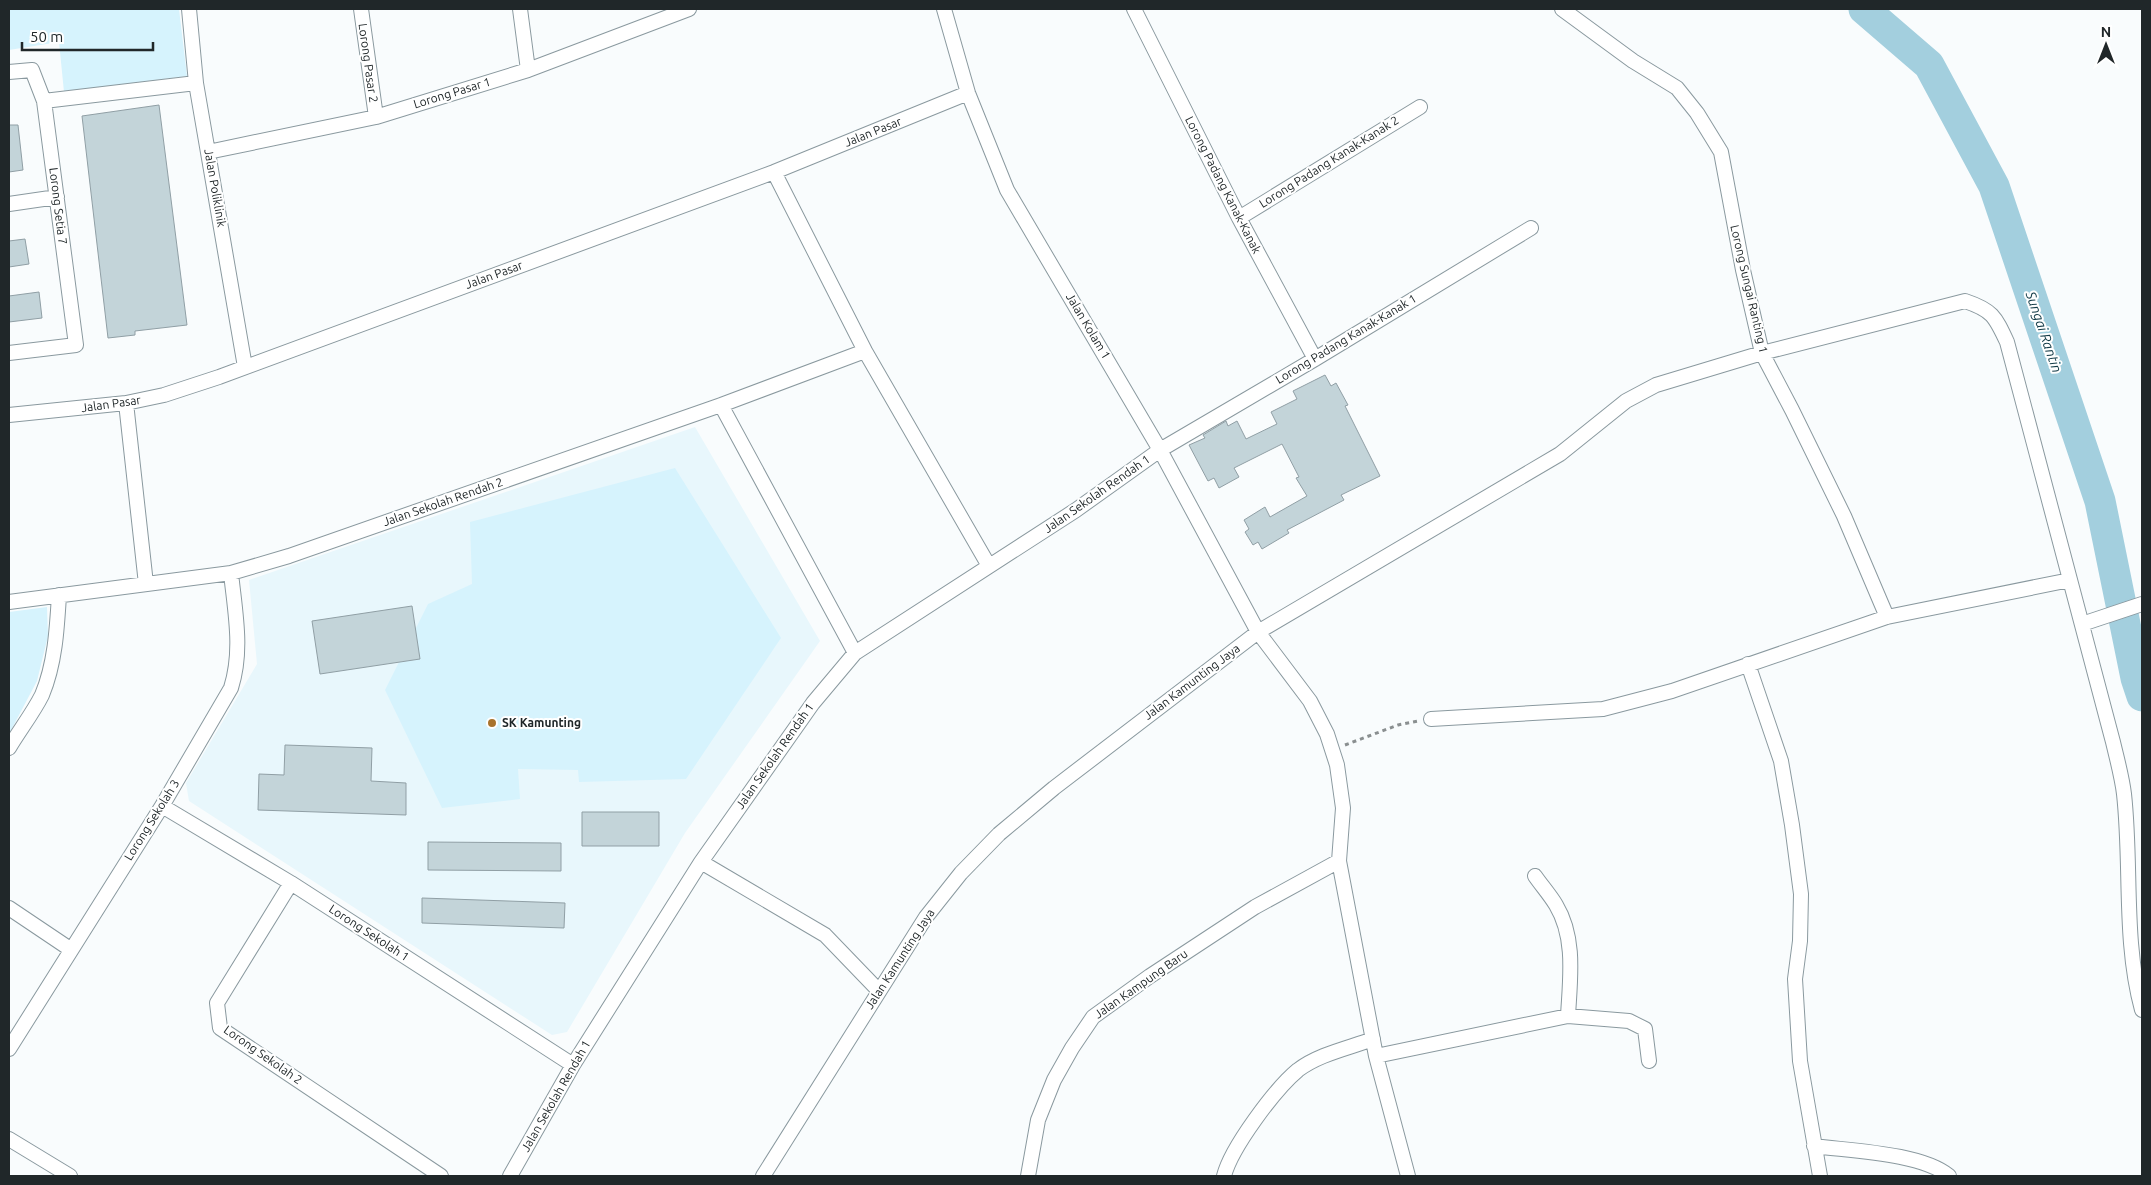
<svg xmlns="http://www.w3.org/2000/svg" width="2151" height="1185" font-family="Ubuntu,sans-serif">
  <style>
    .built { fill: #e8f7fc }
    .green { fill: #d6f3fd }
    .lines { fill: none; stroke-linecap: round; stroke-linejoin: round }
    .river { stroke: #a3cfde; stroke-width: 31 }
    .building { fill: #c3d4d9; stroke: #909fa5 }
    .street-casing { stroke: #8a999f; stroke-width: 16 }
    .path { stroke: #8a8f90; stroke-width: 3; stroke-dasharray: 4 4; stroke-linecap: butt }
    .street { stroke: #fff; stroke-width: 14 }
    .poi-dot { fill: #a8732d; stroke: #fff; stroke-width: 2 }
    .labels { text-anchor: middle; stroke-width: 4; stroke-linejoin: round; paint-order: stroke }
    .street-label { font-size: 12px; fill: #202729; stroke: #fff }
    .poi-label { font-size: 12px; font-weight: bold; fill: #202729; stroke: #fff; text-anchor: start }
    .water-label { font-size: 14px; font-style: italic; fill: #143c48; stroke: #fff }
  </style>
  <rect width="100%" height="100%" fill="#f9fcfd"/>
  <path class="built" d="M 695,427 L 820,641 L 685,833 L 567,1032 L 552,1035 L 189,801 L 186,783 L 257,664 L 249,580 Z"/>
  <path class="green" d="M 9,9 L 179,9 L 187,76 L 64,92 L 59,42 L 9,50 Z
    M 675,468 L 781,638 L 686,779 L 579,782 L 578,770 L 518,769 L 520,799 L 442,808 L 385,690 L 428,604 L 472,584 L 470,522 Z
    M 47,607 L 48,636 L 37,681 L 9,734 L 9,612 Z"/>
  <g class="lines">
    <path class="river" d="M 1864,9 L 1929,65 L 1994,186 L 2100,501 L 2136,678 L 2142,696"/>
  </g>
  <path class="building" d="M 159,105 L 187,325 L 135,331 L 135,335 L 108,338 L 82,116 Z
    M 9,125 L 18,125 L 23,170 L 9,172 Z
    M 25,239 L 29,264 L 9,267 L 9,241 Z
    M 39,292 L 42,318 L 9,322 L 9,296 Z
    M 1325,375 L 1331,386 L 1336,383 L 1348,405 L 1345,406 L 1380,476 L 1341,495 L 1344,500 L 1287,530 L 1289,533 L 1262,549 L 1258,542 L 1253,545 L 1245,532 L 1249,529 L 1244,520 L 1265,507 L 1270,517 L 1307,496 L 1296,478 L 1299,477 L 1282,444 L 1234,468 L 1239,477 L 1219,488 L 1214,478 L 1208,481 L 1189,445 L 1205,438 L 1203,435 L 1226,421 L 1228,426 L 1237,421 L 1246,439 L 1277,424 L 1271,412 L 1297,399 L 1293,391 Z
    M 412,606 L 420,659 L 320,674 L 312,621 Z
    M 285,745 L 372,748 L 371,781 L 406,783 L 406,815 L 258,810 L 259,774 L 284,775 Z
    M 582,812 L 659,812 L 659,846 L 582,846 Z
    M 428,842 L 561,843 L 561,871 L 428,870 Z
    M 422,898 L 565,903 L 564,928 L 422,923 Z"/>
  <g class="lines">
    <g class="street-casing">
      <path id="street" d="M 189,9 L 196,83 L 245,367
        M 361,9 L 376,117
        M 520,9 L 528,70
        M 944,9 L 968,93 L 1007,190 L 1160,450 L 1258,632 L 1310,701 L 1327,734 L 1337,765 L 1343,808 L 1339,861 L 1376,1056 L 1408,1176
        M 1134,9 L 1239,218 L 1315,359
        M 1562,9 L 1633,61 L 1677,88 L 1697,113 L 1721,152 L 1743,270 L 1762,353 L 1792,410 L 1844,516 L 1887,617
        M 9,72 L 32,70 L 44,101 L 76,345 L 9,353
        M 44,101 L 196,83
        M 208,152 L 376,117 L 528,70 L 689,9
        M 774,172 L 865,351 L 989,566
        M 9,204 L 57,197
        M 1239,218 L 1420,107
        M 126,403 L 146,584
        M 721,405 L 855,653
        M 9,415 L 126,403 L 164,395 L 219,377 L 774,172 L 968,93
        M 9,602 L 231,573 L 289,556 L 721,405 L 865,351
        M 2082,624 L 2142,604
        M 1748,664 L 1781,761 L 1792,825 L 1801,894 L 1800,941 L 1795,979 L 1800,1061 L 1820,1176
        M 1431,719 L 1603,709 L 1672,691 L 1887,617 L 2070,580
        M 9,748 C 19,731 33,713 42,695 C 55,664 57,629 59,595
        M 162,806 L 291,883 L 573,1065
        M 701,862 L 825,935 L 879,991
        M 1535,876 C 1542,886 1550,895 1556,905 C 1576,938 1570,979 1568,1016
        M 291,883 L 217,1003 L 220,1028 L 441,1176
        M 9,908 L 70,949
        M 9,1049 L 162,806 L 231,688 C 243,650 235,612 231,573
        M 1376,1056 L 1568,1016 L 1629,1021 L 1645,1029 L 1649,1061
        M 9,1139 L 70,1176
        M 1814,1146 C 1851,1151 1921,1153 1949,1176
        M 510,1176 L 573,1065 L 701,862 L 813,703 L 855,653 L 1076,510 L 1160,450 L 1315,359 L 1531,228
        M 763,1176 L 926,917 L 961,873 L 999,834 L 1054,788 L 1258,632 L 1560,454 L 1626,401 L 1656,385 L 1762,353 L 1965,301 C 1992,310 1995,316 2007,342 L 2113,742 C 2117,759 2122,777 2124,794 C 2132,866 2123,940 2142,1010
        M 1028,1176 L 1038,1120 L 1054,1080 L 1072,1048 L 1093,1017 L 1150,976 L 1255,907 L 1339,861
        M 1224,1176 C 1231,1148 1275,1089 1298,1070 C 1319,1054 1349,1048 1373,1039"/>
    </g>
    <path class="path" d="M 1345,745 L 1398,725 L 1418,721"/>
    <use href="#street" class="street"/>
  </g>
  <circle class="poi-dot" cx="492" cy="723" r="5"/>
  <g class="labels">
    <g class="street-label">
      <text transform="translate(368 63) rotate(82)" y="4">Lorong Pasar 2</text>
      <text transform="translate(452 93) rotate(-17)" y="4">Lorong Pasar 1</text>
      <text transform="translate(873 132) rotate(-22)" y="4">Jalan Pasar</text>
      <text transform="translate(1329 162) rotate(-32)" y="4">Lorong Padang Kanak-Kanak 2</text>
      <text transform="translate(1223 185) rotate(63)" y="4">Lorong Padang Kanak-Kanak</text>
      <text transform="translate(215 188) rotate(80)" y="4">Jalan Poliklinik</text>
      <text transform="translate(58 206) rotate(83)" y="4">Lorong Setia 7</text>
      <text transform="translate(494 275) rotate(-20)" y="4">Jalan Pasar</text>
      <text transform="translate(1749 289) rotate(77)" y="4">Lorong Sungai Ranting 1</text>
      <text transform="translate(1088 326) rotate(59)" y="4">Jalan Kolam 1</text>
      <text transform="translate(1346 339) rotate(-31)" y="4">Lorong Padang Kanak-Kanak 1</text>
      <text transform="translate(111 404) rotate(-8)" y="4">Jalan Pasar</text>
      <text transform="translate(1097 494) rotate(-35)" y="4">Jalan Sekolah Rendah 1</text>
      <text transform="translate(443 502) rotate(-19)" y="4">Jalan Sekolah Rendah 2</text>
      <text transform="translate(1192 682) rotate(-37)" y="4">Jalan Kamunting Jaya</text>
      <text transform="translate(775 756) rotate(-55)" y="4">Jalan Sekolah Rendah 1</text>
      <text transform="translate(152 820) rotate(-58)" y="4">Lorong Sekolah 3</text>
      <text transform="translate(369 933) rotate(33)" y="4">Lorong Sekolah 1</text>
      <text transform="translate(900 959) rotate(-57)" y="4">Jalan Kamunting Jaya</text>
      <text transform="translate(1141 984) rotate(-35)" y="4">Jalan Kampung Baru</text>
      <text transform="translate(263 1055) rotate(35)" y="4">Lorong Sekolah 2</text>
      <text transform="translate(556 1096) rotate(-60)" y="4">Jalan Sekolah Rendah 1</text>
    </g>
    <g class="poi-label">
      <text x="502" y="727">SK Kamunting</text>
    </g>
    <g class="water-label">
      <text transform="translate(2044 332) rotate(71)" y="5">Sungai Rantin</text>
    </g>
  </g>
  <rect width="2151" height="1185" fill="none" stroke="#202729" stroke-width="20"/>
  <g transform="translate(2106 45)" stroke="#ffffff" stroke-width="4" paint-order="stroke">
  <path d="M0-4L9 19L0 12L-9 19Z" fill="#202729"/>
  <text y="-8" font-size="14" font-weight="bold" text-anchor="middle" fill="#202729">N</text>
  </g>
  <path d="M22 42v8h131v-8" fill="none" stroke="#202729" stroke-width="2.5"/>
  <text x="30" y="42" font-size="15" fill="#202729" stroke="#ffffff" stroke-width="4" paint-order="stroke">50 m</text>
</svg>
